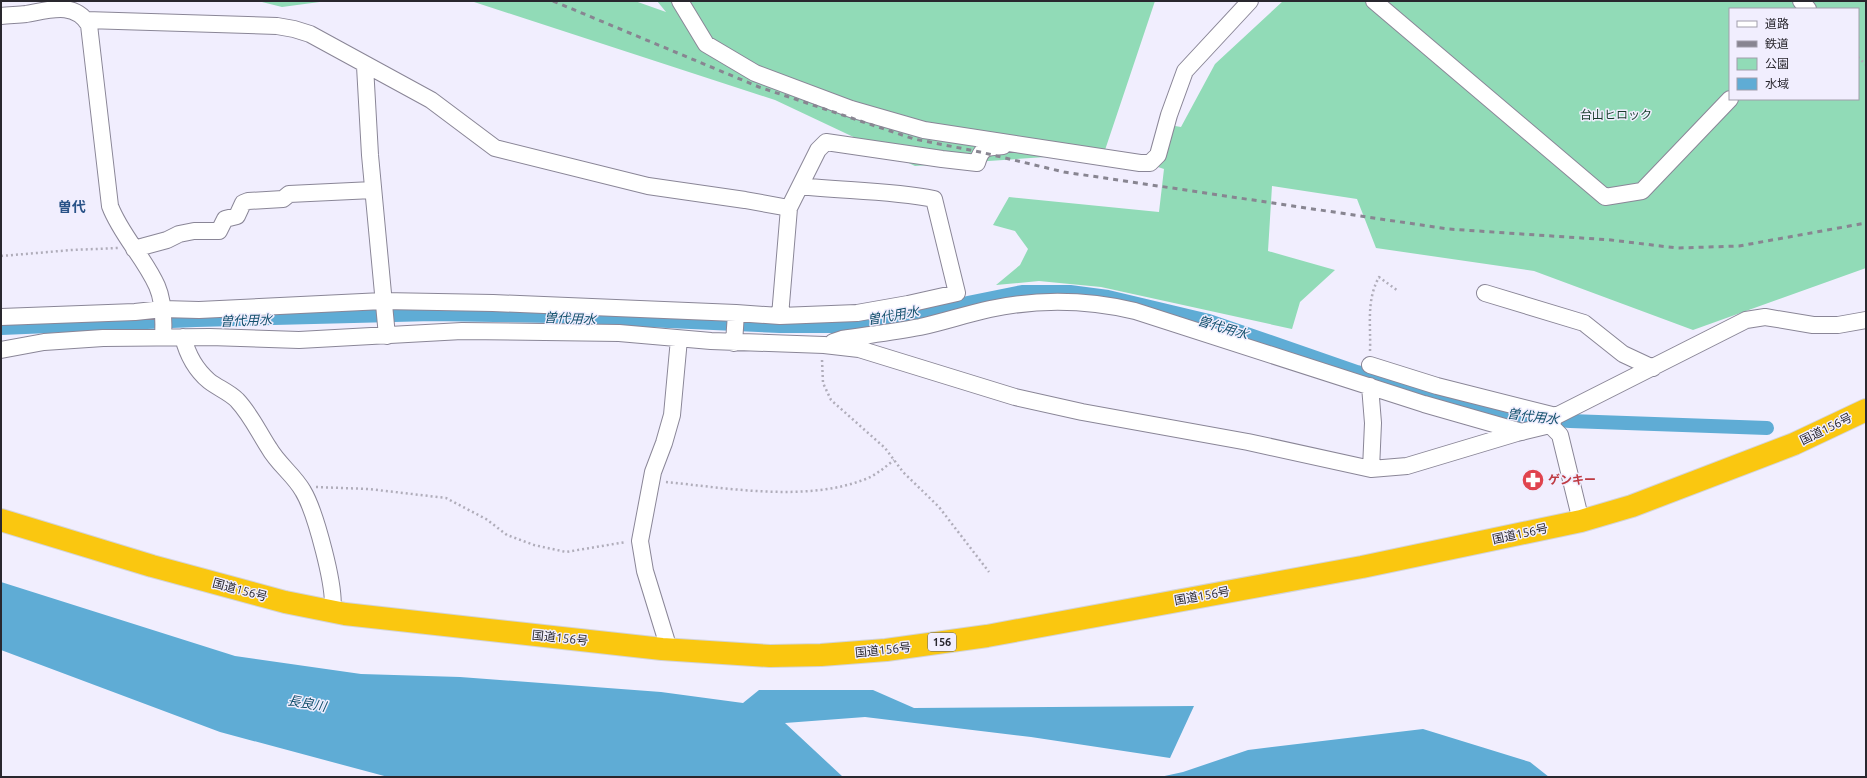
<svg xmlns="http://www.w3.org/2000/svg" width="1867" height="778" font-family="Ubuntu,'Noto Sans JP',sans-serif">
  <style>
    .green { fill: #91dbb7; fill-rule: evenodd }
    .water { fill: #5facd5 }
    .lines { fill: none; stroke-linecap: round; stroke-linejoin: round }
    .canal { stroke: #5facd5; stroke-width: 14 }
    .minor-casing { stroke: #8a8697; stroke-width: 18 }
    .highway-casing { stroke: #d4d4d5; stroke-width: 24 }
    .path { stroke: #b0adba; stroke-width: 2.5; stroke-dasharray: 2 3; stroke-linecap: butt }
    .minor { stroke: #fff; stroke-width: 16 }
    .highway { stroke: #fac710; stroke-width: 22 }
    .rail { stroke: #888591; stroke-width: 3; stroke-dasharray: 5 5; stroke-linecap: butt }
    .labels { text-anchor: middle; stroke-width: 3; stroke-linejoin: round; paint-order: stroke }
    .shield { fill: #f1eefe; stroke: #65636c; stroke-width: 1 }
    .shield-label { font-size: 11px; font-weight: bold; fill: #29272e }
    .park-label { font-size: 12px; fill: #183c2c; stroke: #f1eefe }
    .street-label { font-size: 12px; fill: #29272e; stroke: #f1eefe }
    .health-label { font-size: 12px; font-weight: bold; fill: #be3a42; stroke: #f1eefe; text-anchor: start }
    .water-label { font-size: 13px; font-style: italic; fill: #14516e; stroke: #f1eefe }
    .quarter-label { font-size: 14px; font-weight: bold; fill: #295287; stroke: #f1eefe }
  </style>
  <rect width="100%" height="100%" fill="#f1eefe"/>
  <path class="green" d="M 258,1 L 327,1 L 282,7 Z
    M 471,1 L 635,1 L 666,12 L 657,1 L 1155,1 L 1104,153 L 915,166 L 775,100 Z
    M 1283,1 L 1866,1 L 1866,268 L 1693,330 L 1534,271 L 1376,248 L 1357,199 L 1272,186 L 1268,251 L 1335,270 L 1300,302 L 1292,329 L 1101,287 L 1039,281 L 996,285 L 1020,265 L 1028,249 L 1015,231 L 993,225 L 1009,197 L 1159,212 L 1164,169 L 1158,167 L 1165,154 L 1169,125 L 1181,127 L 1215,64 ZM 1730,9 L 1858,9 L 1858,99 L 1730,99 Z"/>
  <path class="water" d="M 1,582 L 235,656 L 361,674 L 460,677 L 661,692 L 743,703 L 759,690 L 873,690 L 914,708 L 1194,706 L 1170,758 L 1031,737 L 865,717 L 785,723 L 843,777 L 388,777 L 220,732 L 1,650 Z
    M 1423,729 L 1530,762 L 1549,777 L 1160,777 L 1183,772 L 1248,750 Z"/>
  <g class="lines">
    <path class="canal" d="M 1,328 L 196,320 L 433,314 L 556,316 L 780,326 L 834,326 L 923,312 L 1022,292 L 1070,292 L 1108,297 L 1209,321 L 1357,372 L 1490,411 L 1530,418 L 1570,421 L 1767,428"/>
    <g class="minor-casing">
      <path id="minor" d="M 680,1 L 706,44 L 755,73 L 851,109 L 924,130 L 1140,163 L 1150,163 L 1158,155 L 1169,115 L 1185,71 L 1250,1
        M 1374,1 L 1605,197 L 1642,191 L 1730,99
        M 1801,1 L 1808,9
        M 1,16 C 9,15 18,15 26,14 C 49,10 75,1 89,25 L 110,206 C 121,235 144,257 157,286 C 164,302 164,320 163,337
        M 86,20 L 277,26 L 294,29 L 310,34 L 431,100 L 495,148 L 648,186 L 745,200 L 789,208
        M 365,66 L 370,155 L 387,336
        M 800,186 L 818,150 L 826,142 L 942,159 L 977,163 C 982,146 987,148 1003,146
        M 134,249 L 167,240 L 179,234 L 194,231 L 219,231 L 225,219 L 237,216 L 243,203 L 248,201 L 283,199 L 289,194 L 373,190
        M 1485,293 L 1584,323 L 1623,354 L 1653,368
        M 1,317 L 135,312 L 163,309 L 199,310 L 383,301 L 493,303 L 736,313 L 780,316 L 857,313 L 908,304 L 957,293 L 934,199 C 890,190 845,191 800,186 L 789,208 L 780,316
        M 183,337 C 187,353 196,370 209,381 C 218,388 229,392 237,400 C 251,415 258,431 269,448 C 278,464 294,475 303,491 C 315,511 337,590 332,612
        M 833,342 L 842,339 C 868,335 894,332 920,327 C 943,322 967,314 990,309 C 1037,299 1088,300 1135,311 L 1424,404 L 1522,432
        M 734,343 L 736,313
        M 1,350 L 44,342 L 103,338 L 210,337 L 299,340 L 462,331 L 619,333 L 711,341 L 824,345 L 859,349 L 1015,397 L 1082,412 L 1248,442 L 1371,469 L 1407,466 L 1517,433 L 1550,425 L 1556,416 L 1746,320 L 1765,317 L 1813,325 L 1838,325 L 1866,320
        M 1370,365 L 1437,386 L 1556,416
        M 1370,386 L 1373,423 L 1371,469
        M 1550,425 L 1560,435 L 1581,521
        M 669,649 L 645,571 L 640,541 L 653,472 L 664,443 L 672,415 L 679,339"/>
    </g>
    <g class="highway-casing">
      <path id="highway" d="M 1,520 L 152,566 L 285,602 L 345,614 L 662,649 L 770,656 L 821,655 L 886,650 L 987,636 L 1362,567 L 1581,521 L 1632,506 L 1794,444 L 1866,410"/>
    </g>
    <path class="path" d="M 1858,57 L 1866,65
      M 1,256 L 72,250 L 118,248
      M 1370,351 C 1371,324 1366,301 1379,277 L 1398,291
      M 822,360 L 823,383 L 831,400 L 885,448 L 903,472 L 939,507 L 989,572
      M 666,482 C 727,488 805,502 863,480 C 875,476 884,468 894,460
      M 316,487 L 369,489 L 446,498 L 486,519 L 507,535 L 534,545 L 566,552 L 626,542"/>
    <use href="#minor" class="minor"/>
    <use href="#highway" class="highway"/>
    <path class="rail" d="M 553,1 L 759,87 L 914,139 L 980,152 L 1064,172 L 1448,229 L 1611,240 L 1677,248 L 1739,246 L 1866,223"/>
  </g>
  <defs>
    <g id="pharmacy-disc" transform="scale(1.15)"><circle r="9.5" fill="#e0444e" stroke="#f1eefe"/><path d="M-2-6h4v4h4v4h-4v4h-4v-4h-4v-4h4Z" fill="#fff"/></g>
  </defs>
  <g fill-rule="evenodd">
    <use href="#pharmacy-disc" x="1533" y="480"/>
  </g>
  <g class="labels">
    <rect class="shield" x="928" y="633" width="28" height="18" rx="3"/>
    <g class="shield-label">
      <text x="942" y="646">156</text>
    </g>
    <g class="park-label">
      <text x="1616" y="119">台山ヒロック</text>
    </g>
    <g class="street-label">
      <text transform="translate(1826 429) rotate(-26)" y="4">国道156号</text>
      <text transform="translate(1520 534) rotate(-12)" y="4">国道156号</text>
      <text transform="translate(240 590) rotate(15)" y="4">国道156号</text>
      <text transform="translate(1202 596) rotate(-10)" y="4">国道156号</text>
      <text transform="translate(560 638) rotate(6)" y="4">国道156号</text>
      <text transform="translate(883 650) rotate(-6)" y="4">国道156号</text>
    </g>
    <g class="health-label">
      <text x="1548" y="484">ゲンキー</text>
    </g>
    <g class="water-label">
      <text transform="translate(893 315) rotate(-10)" y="5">曽代用水</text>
      <text transform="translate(570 318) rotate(2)" y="5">曽代用水</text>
      <text transform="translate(246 320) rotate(-2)" y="5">曽代用水</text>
      <text transform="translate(1223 327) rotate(17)" y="5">曽代用水</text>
      <text transform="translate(1533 416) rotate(7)" y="5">曽代用水</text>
      <text transform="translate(307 703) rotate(10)" y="5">長良川</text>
    </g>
    <g class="quarter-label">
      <text x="72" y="212">曽代</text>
    </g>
  </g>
  <rect width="1867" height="778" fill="none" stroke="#29272e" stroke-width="4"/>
  <rect x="1729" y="8" width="130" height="92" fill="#f1eefe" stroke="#a19eab"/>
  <rect x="1737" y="21" width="20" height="6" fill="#ffffff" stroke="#a19eab"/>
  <text x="1765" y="28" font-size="12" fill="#29272e">道路</text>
  <rect x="1737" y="41" width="20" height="6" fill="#888591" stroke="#a19eab"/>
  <text x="1765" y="48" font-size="12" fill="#29272e">鉄道</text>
  <rect x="1737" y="58" width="20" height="12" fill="#91dbb7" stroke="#a19eab"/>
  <text x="1765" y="68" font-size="12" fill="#29272e">公園</text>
  <rect x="1737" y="78" width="20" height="12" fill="#5facd5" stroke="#a19eab"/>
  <text x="1765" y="88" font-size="12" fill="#29272e">水域</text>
</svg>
